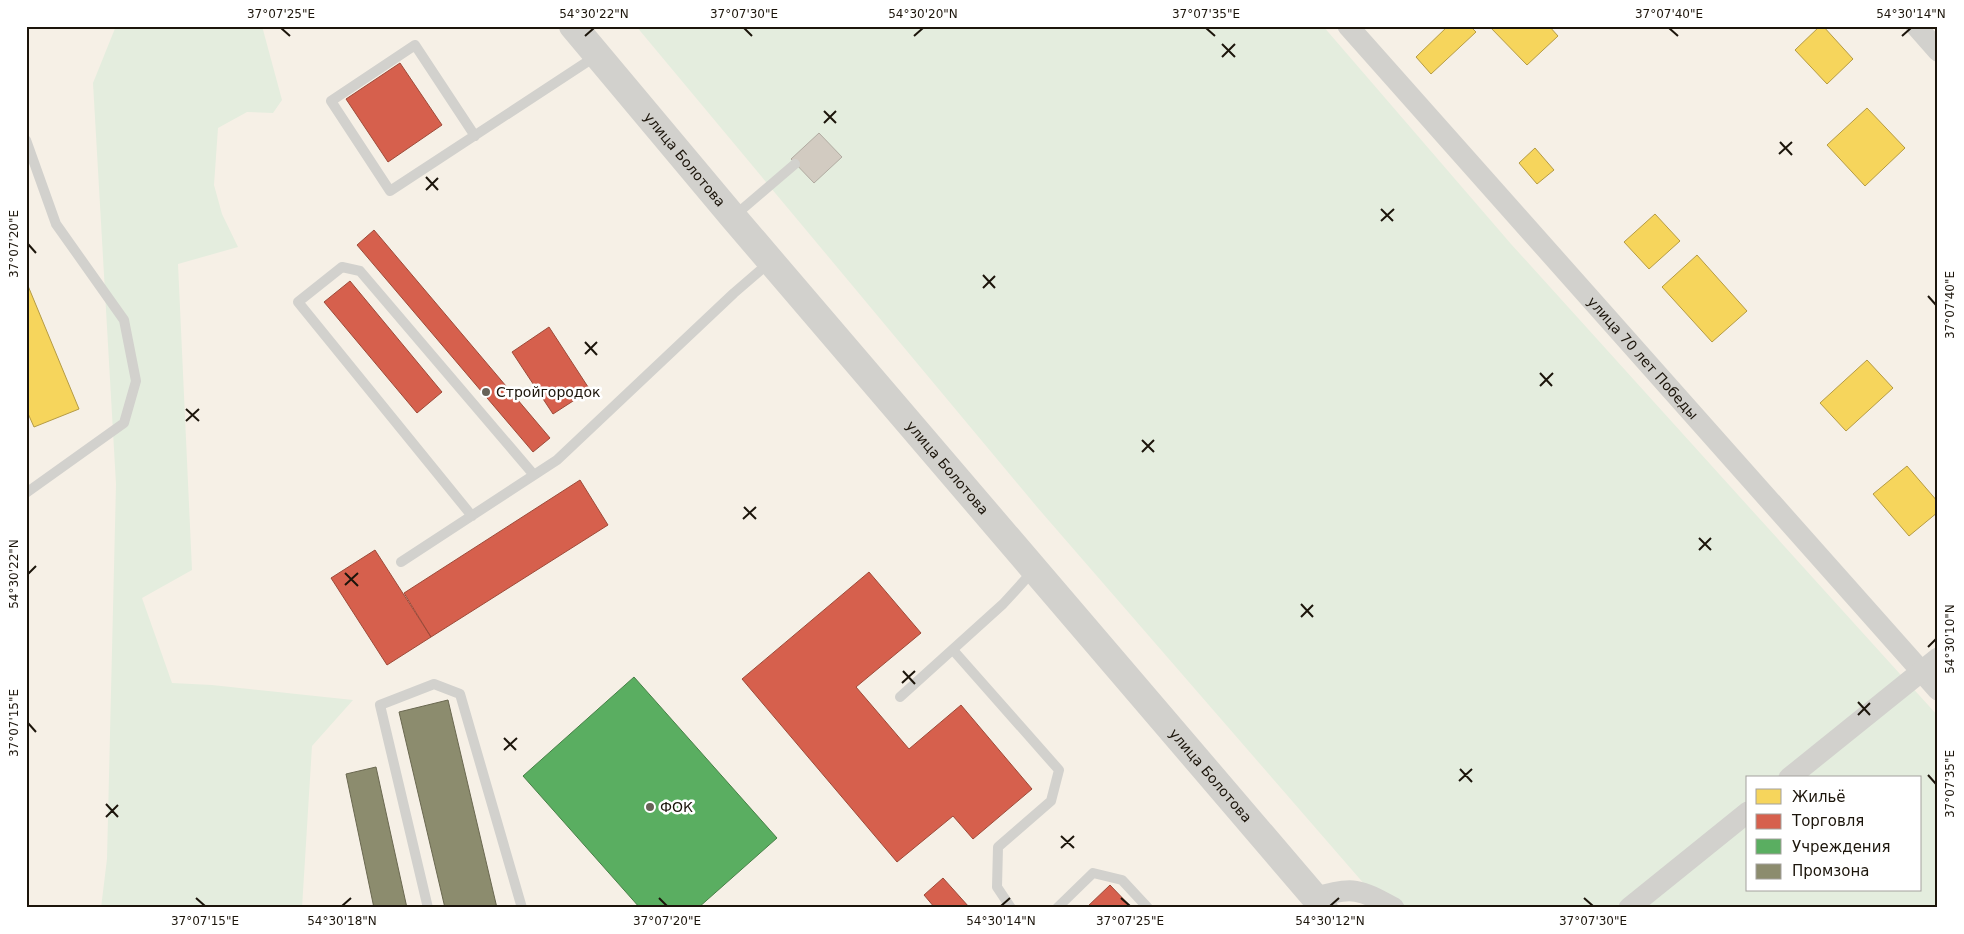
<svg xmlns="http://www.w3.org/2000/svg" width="1964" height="934" font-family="'DejaVu Sans',sans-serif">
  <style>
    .green { fill: #e4edde; fill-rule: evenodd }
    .homes { fill: #f6d55c; stroke: #b59b44 }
    .shops { fill: #d6604d; stroke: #9e4a39 }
    .public { fill: #5aae61; stroke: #478047 }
    .industry { fill: #8c8c6e; stroke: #6a6850 }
    .building { fill: #d2cbc1; stroke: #b1aba1 }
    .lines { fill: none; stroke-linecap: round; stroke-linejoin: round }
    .lane { stroke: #d2d1cd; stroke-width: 10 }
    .street { stroke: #d2d1cd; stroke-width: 21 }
    .secondary { stroke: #d2d1cd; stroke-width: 28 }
    .ticks { fill: none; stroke: #1c150b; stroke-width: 2 }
    .poi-dot { fill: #686258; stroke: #fff; stroke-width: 2 }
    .labels { text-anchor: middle; stroke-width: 5; stroke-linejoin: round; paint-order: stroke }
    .street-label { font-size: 14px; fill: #1c150b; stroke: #fff }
    .poi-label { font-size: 14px; fill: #1c150b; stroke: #fff; text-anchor: start }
    .neatline { fill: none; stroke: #1c150b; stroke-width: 2 }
    .ticks-label { font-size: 12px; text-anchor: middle; fill: #1c150b }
  </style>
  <rect width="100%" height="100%" fill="#f6f0e6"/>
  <path class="green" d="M 116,26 L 262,26 L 282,100 L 273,113 L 247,112 L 218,128 L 214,185 L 222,214 L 238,247 L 178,264 L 192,570 L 142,598 L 172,683 L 212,685 L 353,700 L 312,746 L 302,908 L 101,908 L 107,859 L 116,484 L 93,83 Z
    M 636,26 L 1323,26 L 1511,244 L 1938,716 L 1938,908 L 1385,908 L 1037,507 ZM 1748,778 L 1920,778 L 1920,890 L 1748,890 Z"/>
  <path class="homes" d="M 1448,26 L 1470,26 L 1476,32 L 1431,74 L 1416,57 Z
    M 1489,26 L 1549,26 L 1558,36 L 1527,65 Z
    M 1820,26 L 1823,26 L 1853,59 L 1827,84 L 1795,50 Z
    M 1867,108 L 1905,148 L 1865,186 L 1827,145 Z
    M 1535,148 L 1554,170 L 1537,184 L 1519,163 Z
    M 1655,214 L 1680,241 L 1649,269 L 1624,242 Z
    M 1697,255 L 1747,311 L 1712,342 L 1662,287 Z
    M 26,281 L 79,409 L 34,427 L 26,409 Z
    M 1867,360 L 1893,388 L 1846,431 L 1820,403 Z
    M 1907,466 L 1938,502 L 1938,512 L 1909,536 L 1873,494 Z"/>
  <path class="shops" d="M 400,63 L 442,125 L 388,162 L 346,99 Z
    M 374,230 L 550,438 L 533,452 L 357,245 Z
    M 350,281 L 442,392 L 417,413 L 324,302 Z
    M 549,327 L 590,390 L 553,414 L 512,352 Z
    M 580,480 L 608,525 L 431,637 L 404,593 Z
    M 375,550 L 431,637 L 387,665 L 331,578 Z
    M 869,572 L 921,633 L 856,687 L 909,749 L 961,705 L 1032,789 L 973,839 L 953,816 L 897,862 L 742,679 Z
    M 943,878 L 969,907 L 969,908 L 935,908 L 924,895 Z
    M 1110,885 L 1132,908 L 1086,908 Z"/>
  <path class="public" d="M 634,677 L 777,838 L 698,908 L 640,908 L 523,776 Z"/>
  <path class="industry" d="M 448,700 L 497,908 L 445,908 L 399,712 Z
    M 376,767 L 407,908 L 374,908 L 346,774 Z"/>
  <path class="building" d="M 819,133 L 842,157 L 814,183 L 791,159 Z"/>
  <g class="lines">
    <path class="lane" d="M 475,136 L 415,45 L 331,101 L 390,191 L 596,56
      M 26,140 L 56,224 L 124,320 L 136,381 L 124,423 L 26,493
      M 733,217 L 795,164
      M 472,516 L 298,302 L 342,267 L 360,271 L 534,475
      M 401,562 L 557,460 L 734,293 L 770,262
      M 953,650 L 1059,770 L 1051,801 L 998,847 L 997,887 L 1011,908
      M 900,697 L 1003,604 L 1034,570
      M 428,908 L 380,705 L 434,684 L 460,694 L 522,908
      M 1057,908 L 1093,873 L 1122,880 L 1148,908"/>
    <g class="street">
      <path id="s1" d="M 1348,26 L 1938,690"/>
      <path d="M 1916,26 L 1938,51"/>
      <path d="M 1789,778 L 1938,658"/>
      <path d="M 1315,898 C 1353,885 1361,890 1394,908"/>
      <path d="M 1629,908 L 1748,812"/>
    </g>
    <path class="secondary" id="s2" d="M 573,26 L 733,217 L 1324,908"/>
  </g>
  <path class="ticks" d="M 281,28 L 290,36M 744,28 L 752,36M 1206,28 L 1215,36M 1669,28 L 1678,36M 585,36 L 594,28M 914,36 L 923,28M 1902,36 L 1911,28M 1222,44 L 1235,57M 1222,57 L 1235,44M 824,111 L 836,123M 824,123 L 836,111M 1780,142 L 1792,155M 1779,154 L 1792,142M 426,177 L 438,190M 426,190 L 438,178M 1381,209 L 1393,221M 1381,221 L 1394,209M 28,244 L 36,253M 983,275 L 995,288M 983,288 L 995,276M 1928,296 L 1936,305M 585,342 L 597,355M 585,354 L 597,342M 1540,373 L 1552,386M 1540,386 L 1553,373M 186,409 L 199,421M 186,421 L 199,409M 1142,440 L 1154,452M 1142,452 L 1154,440M 744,507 L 756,519M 743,519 L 756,507M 1699,538 L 1711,550M 1699,550 L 1711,538M 345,573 L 358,586M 28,574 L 36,566M 345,585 L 358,573M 1301,604 L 1313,617M 1301,617 L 1313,605M 1928,647 L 1936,639M 903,671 L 915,684M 902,683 L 915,671M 1858,702 L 1870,715M 1858,715 L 1870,703M 28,723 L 36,732M 504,738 L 516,750M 504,750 L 517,738M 1460,769 L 1472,782M 1928,775 L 1936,784M 1459,781 L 1472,769M 106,804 L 118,817M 106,817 L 118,805M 1061,836 L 1074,848M 1061,848 L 1074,836M 196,898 L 205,906M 659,898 L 667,906M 1121,898 L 1130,906M 1584,898 L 1593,906M 342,906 L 351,898M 1001,906 L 1010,898M 1330,906 L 1339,898"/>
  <g class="poi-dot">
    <circle cx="486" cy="392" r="5"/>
    <circle cx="650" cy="807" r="5"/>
  </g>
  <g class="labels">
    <g class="street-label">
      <text dy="5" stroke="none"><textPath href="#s2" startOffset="174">улица Болотова</textPath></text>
      <text dy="5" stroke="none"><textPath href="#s1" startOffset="444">улица 70 лет Победы</textPath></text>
      <text dy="5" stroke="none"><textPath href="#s2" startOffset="579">улица Болотова</textPath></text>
      <text dy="5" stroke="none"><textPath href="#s2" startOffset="984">улица Болотова</textPath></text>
    </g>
    <g class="poi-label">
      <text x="496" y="397">Стройгородок</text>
      <text x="660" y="812">ФОК</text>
    </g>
  </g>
  <rect width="1964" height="934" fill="none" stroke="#ffffff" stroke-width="55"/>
  <rect x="1746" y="776" width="175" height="115" fill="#ffffff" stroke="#a4a19d"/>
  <rect x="1756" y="789" width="25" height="15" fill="#f6d55c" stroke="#a4a19d"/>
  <text x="1792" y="802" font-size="15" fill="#1c150b">Жильё</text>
  <rect x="1756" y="814" width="25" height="15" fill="#d6604d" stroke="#a4a19d"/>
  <text x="1792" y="826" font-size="15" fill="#1c150b">Торговля</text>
  <rect x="1756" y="839" width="25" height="15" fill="#5aae61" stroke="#a4a19d"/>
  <text x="1792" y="852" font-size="15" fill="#1c150b">Учреждения</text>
  <rect x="1756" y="864" width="25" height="15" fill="#8c8c6e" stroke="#a4a19d"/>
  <text x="1792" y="876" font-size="15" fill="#1c150b">Промзона</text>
  <rect x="28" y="28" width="1908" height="878" class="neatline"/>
  <g class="ticks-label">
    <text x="281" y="18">37°07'25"E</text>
    <text x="594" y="18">54°30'22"N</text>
    <text x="744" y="18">37°07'30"E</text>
    <text x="923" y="18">54°30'20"N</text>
    <text x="1206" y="18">37°07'35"E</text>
    <text x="1669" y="18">37°07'40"E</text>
    <text x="1911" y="18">54°30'14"N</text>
    <text transform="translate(14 244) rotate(-90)" y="4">37°07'20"E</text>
    <text transform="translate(1950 305) rotate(-90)" y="4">37°07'40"E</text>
    <text transform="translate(14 574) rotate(-90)" y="4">54°30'22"N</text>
    <text transform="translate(1950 639) rotate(-90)" y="4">54°30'10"N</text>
    <text transform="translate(14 723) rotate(-90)" y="4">37°07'15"E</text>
    <text transform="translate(1950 784) rotate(-90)" y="4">37°07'35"E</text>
    <text x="205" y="925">37°07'15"E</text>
    <text x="342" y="925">54°30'18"N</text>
    <text x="667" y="925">37°07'20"E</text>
    <text x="1001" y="925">54°30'14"N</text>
    <text x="1130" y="925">37°07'25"E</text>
    <text x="1330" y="925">54°30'12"N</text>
    <text x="1593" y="925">37°07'30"E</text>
  </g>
</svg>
